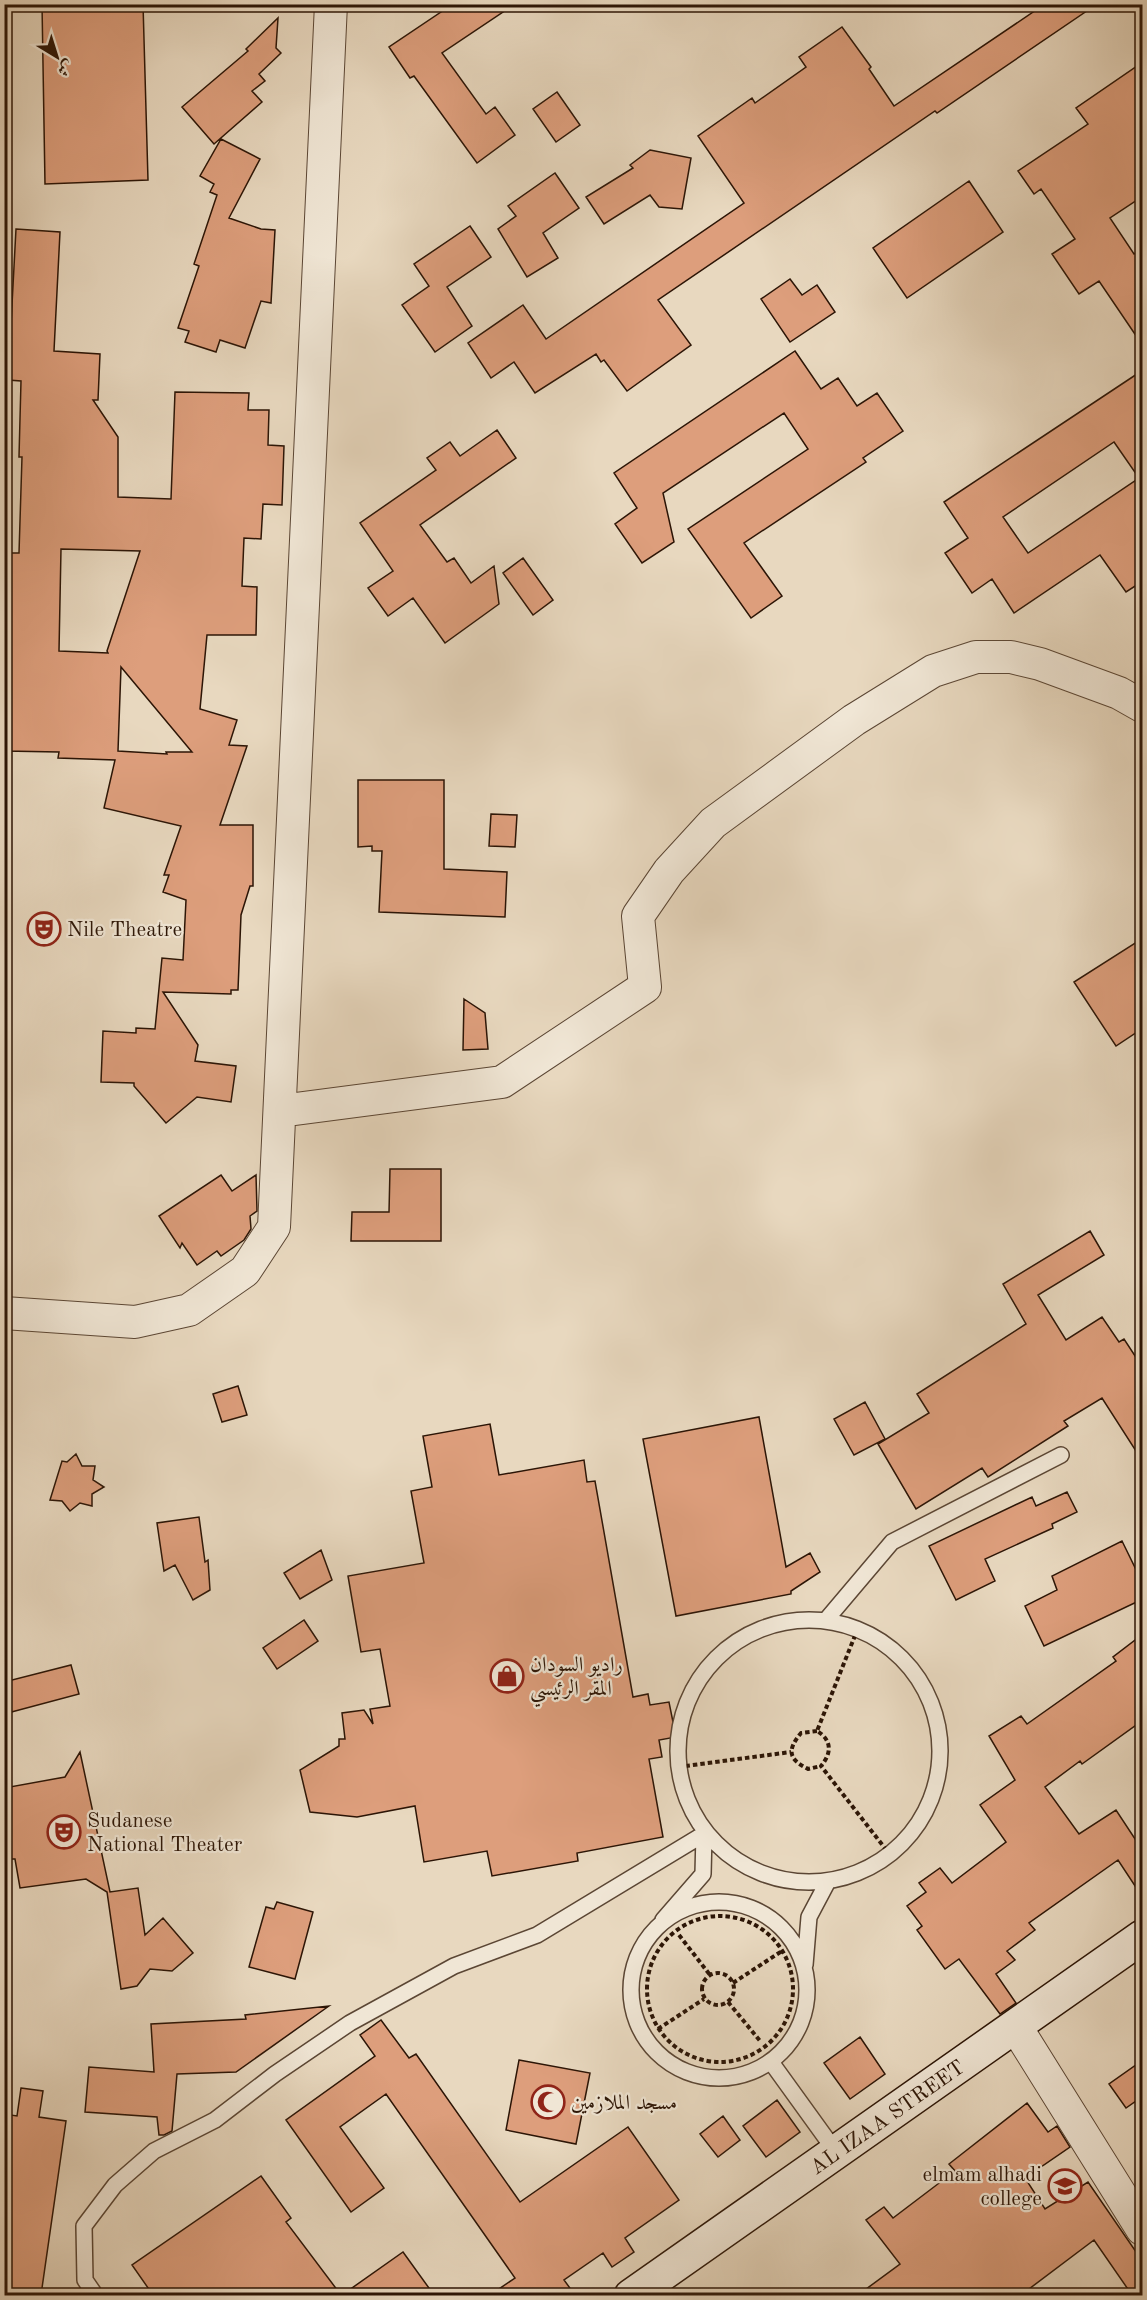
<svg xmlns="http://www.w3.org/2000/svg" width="1147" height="2300" font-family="'Old Standard TT',Amiri,serif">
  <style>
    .building { fill: #dd9e7c; stroke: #2c1506; stroke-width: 1.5; fill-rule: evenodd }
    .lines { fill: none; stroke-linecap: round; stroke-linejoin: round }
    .lane-casing { stroke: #5b4634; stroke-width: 18 }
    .street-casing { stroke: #5b4634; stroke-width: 34 }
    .secondary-casing { stroke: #2c1506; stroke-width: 36 }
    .path { stroke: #2c1506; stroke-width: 4; stroke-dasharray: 4.5 3; stroke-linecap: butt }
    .lane { stroke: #f0e6d5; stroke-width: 15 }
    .street { stroke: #f0e6d5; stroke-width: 32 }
    .secondary { stroke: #f0e6d5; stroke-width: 33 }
    .labels { text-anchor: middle; stroke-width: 4.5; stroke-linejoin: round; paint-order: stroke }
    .poi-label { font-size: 21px; fill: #2c1506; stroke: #f0e6d5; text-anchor: start }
    .street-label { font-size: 21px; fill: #2c1506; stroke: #f0e6d5 }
  </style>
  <rect width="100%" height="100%" fill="#e8d8bf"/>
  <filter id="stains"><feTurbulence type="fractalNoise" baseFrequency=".00333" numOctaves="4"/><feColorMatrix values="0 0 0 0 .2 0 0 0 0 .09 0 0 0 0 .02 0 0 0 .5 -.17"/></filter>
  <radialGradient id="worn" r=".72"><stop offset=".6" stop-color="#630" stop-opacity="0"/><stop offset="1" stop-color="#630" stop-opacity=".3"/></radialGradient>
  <path class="building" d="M 42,4 L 143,4 L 148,180 L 45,184 Z
    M 453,4 L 515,4 L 442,53 L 486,114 L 495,107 L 515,135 L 477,163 L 414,76 L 410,78 L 389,47 Z
    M 1045,4 L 1097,4 L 937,113 L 935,111 L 658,300 L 691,345 L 627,391 L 604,360 L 601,362 L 596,354 L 535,393 L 514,362 L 491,378 L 468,343 L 523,305 L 546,339 L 744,203 L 698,136 L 752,98 L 755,103 L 806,67 L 799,57 L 842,27 L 871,67 L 869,69 L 894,106 Z
    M 278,18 L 276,48 L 281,53 L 259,74 L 265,81 L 252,91 L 262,102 L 214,144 L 182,107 L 248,51 L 246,49 Z
    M 1143,62 L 1143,196 L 1110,218 L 1134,254 L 1143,248 L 1143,346 L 1099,281 L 1079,294 L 1052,254 L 1075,239 L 1041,189 L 1034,194 L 1018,171 L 1088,124 L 1076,108 Z
    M 557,92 L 580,125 L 556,142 L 533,109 Z
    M 221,139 L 260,159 L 229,218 L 261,229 L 275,230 L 271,303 L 261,301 L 245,348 L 220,340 L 216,352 L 185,342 L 189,331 L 178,328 L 199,266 L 194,264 L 217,195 L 210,192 L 214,184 L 200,176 Z
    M 650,150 L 691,158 L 682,209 L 659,207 L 650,195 L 604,224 L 586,197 L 633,168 L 630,165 Z
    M 555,173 L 579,208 L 543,233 L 558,258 L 527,277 L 498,229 L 516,216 L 508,206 Z
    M 969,181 L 1003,232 L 907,298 L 873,248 Z
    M 470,226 L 491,257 L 447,287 L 472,326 L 435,352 L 402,305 L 429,286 L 414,264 Z
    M 16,229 L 60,232 L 54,351 L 100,354 L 98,400 L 93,400 L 118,437 L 118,497 L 171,499 L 175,392 L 249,393 L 248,410 L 269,410 L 268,445 L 284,446 L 282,505 L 263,504 L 261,539 L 244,538 L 242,586 L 257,587 L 256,635 L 207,635 L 200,709 L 237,720 L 229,745 L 247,746 L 220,825 L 253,825 L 253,886 L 250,886 L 241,915 L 238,990 L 231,990 L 231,994 L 163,992 L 198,1045 L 195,1061 L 236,1066 L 231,1102 L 197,1097 L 166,1123 L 134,1086 L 134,1083 L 101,1082 L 103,1031 L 136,1033 L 136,1028 L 155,1029 L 162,958 L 183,960 L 186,900 L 163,892 L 169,875 L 164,875 L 181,826 L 104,808 L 115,760 L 58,758 L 59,752 L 4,751 L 4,553 L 19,553 L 22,457 L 19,457 L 21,381 L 8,380 ZM 61,549 L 140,551 L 107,651 L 108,653 L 59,651 ZM 121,667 L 192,752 L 166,752 L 167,754 L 118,751 Z
    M 790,279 L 802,295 L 817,285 L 835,312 L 790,342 L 761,299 Z
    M 795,351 L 821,389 L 838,378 L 857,406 L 877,393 L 903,431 L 863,458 L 866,462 L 744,543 L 782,596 L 751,618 L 688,529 L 808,449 L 784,413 L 663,493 L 674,542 L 642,563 L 615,524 L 637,508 L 614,473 Z
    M 1143,370 L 1143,581 L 1126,592 L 1100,555 L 1014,613 L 992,579 L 972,593 L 945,553 L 968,538 L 944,502 ZM 1114,442 L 1139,478 L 1028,553 L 1003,517 Z
    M 497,430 L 516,458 L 420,525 L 447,562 L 454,558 L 471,583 L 494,566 L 499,604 L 445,643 L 413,598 L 388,616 L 368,588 L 393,571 L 360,523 L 436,470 L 427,458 L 450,442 L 460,456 Z
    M 523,558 L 553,600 L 533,615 L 503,573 Z
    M 358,780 L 444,780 L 444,869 L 507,872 L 505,917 L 379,912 L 382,851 L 372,851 L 372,846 L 358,847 Z
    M 491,814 L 517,815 L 515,847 L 489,846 Z
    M 1143,938 L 1143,1028 L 1116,1046 L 1074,982 Z
    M 464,999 L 485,1013 L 488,1049 L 463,1050 Z
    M 390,1169 L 441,1169 L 441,1241 L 351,1241 L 352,1212 L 389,1212 Z
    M 221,1175 L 232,1191 L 256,1175 L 257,1211 L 250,1216 L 251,1229 L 244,1240 L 221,1256 L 217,1251 L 197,1265 L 182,1243 L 180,1248 L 159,1216 Z
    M 1090,1231 L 1104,1255 L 1038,1295 L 1066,1340 L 1102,1317 L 1119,1342 L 1124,1339 L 1143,1368 L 1143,1462 L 1102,1398 L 1064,1421 L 1068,1426 L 988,1477 L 982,1468 L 916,1509 L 878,1444 L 929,1413 L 917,1394 L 1026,1324 L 1003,1284 Z
    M 238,1386 L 247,1415 L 222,1422 L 213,1394 Z
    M 865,1402 L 885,1439 L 854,1455 L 834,1419 Z
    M 759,1417 L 786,1567 L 810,1553 L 820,1572 L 791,1591 L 791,1594 L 676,1616 L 643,1439 Z
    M 490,1424 L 499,1475 L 584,1460 L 587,1482 L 595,1481 L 633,1697 L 648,1694 L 650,1705 L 669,1702 L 676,1737 L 659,1740 L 662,1757 L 649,1759 L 663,1837 L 577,1853 L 578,1861 L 492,1876 L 487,1851 L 424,1862 L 415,1806 L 357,1817 L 310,1812 L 300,1770 L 339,1746 L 339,1739 L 345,1739 L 342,1713 L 364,1710 L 373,1724 L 370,1709 L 390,1706 L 380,1649 L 361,1652 L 348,1576 L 424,1563 L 411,1491 L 432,1487 L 423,1436 Z
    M 76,1454 L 82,1466 L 95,1466 L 93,1480 L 104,1487 L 92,1494 L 92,1506 L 80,1503 L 70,1511 L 62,1501 L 50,1500 L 62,1461 L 67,1462 Z
    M 1067,1492 L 1077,1512 L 1052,1524 L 1053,1528 L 985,1559 L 995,1581 L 956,1600 L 929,1546 L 1032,1497 L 1036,1506 Z
    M 199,1517 L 205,1562 L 208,1560 L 210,1590 L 193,1600 L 175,1565 L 164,1571 L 157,1523 Z
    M 1122,1541 L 1143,1584 L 1143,1599 L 1044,1646 L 1025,1606 L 1057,1590 L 1052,1576 Z
    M 321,1550 L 332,1580 L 300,1599 L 284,1573 Z
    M 304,1620 L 318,1641 L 277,1669 L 263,1648 Z
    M 1143,1634 L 1143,1720 L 1082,1764 L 1080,1761 L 1045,1787 L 1079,1834 L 1116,1810 L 1143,1851 L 1143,1898 L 1118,1860 L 1029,1923 L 1035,1930 L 1007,1951 L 1015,1960 L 996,1974 L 1016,2003 L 1000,2014 L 959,1959 L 945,1969 L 917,1930 L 922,1926 L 907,1906 L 926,1892 L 919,1883 L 940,1868 L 952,1883 L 1006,1842 L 980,1805 L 1015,1780 L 989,1736 L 1021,1716 L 1027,1724 L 1116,1661 L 1113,1657 Z
    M 71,1665 L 79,1694 L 4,1714 L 4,1682 Z
    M 80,1752 L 110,1892 L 138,1888 L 145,1935 L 163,1918 L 193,1953 L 172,1971 L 150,1969 L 137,1986 L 121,1989 L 107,1892 L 86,1879 L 20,1888 L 15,1859 L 11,1859 L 4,1824 L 4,1820 L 9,1819 L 4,1788 L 65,1777 Z
    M 277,1902 L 313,1912 L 295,1979 L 249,1967 L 266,1907 L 274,1909 Z
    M 329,2006 L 236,2072 L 177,2074 L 172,2131 L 164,2135 L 159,2135 L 157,2117 L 85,2112 L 89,2067 L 154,2072 L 151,2024 L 246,2019 L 245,2015 Z
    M 381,2020 L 409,2058 L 416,2054 L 520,2202 L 628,2127 L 679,2200 L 625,2238 L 634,2252 L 612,2267 L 603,2253 L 564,2280 L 575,2295 L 490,2295 L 515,2278 L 386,2094 L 340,2127 L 384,2188 L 351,2212 L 286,2120 L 375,2056 L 360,2035 Z
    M 860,2037 L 885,2074 L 850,2099 L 824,2063 Z
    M 519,2060 L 590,2073 L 576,2144 L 506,2130 Z
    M 1143,2060 L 1143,2096 L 1126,2108 L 1109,2084 Z
    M 21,2088 L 43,2091 L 39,2117 L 66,2121 L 41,2295 L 4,2295 L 4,2114 L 17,2116 Z
    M 777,2100 L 800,2132 L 766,2157 L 743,2126 Z
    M 1027,2103 L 1048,2132 L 1057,2126 L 1070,2147 L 1025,2178 L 1045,2209 L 1088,2182 L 1143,2262 L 1143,2295 L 1132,2295 L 1094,2240 L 1021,2295 L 858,2295 L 900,2264 L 866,2220 L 884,2207 L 893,2218 L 955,2171 L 949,2164 Z
    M 723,2116 L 740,2140 L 718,2157 L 700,2134 Z
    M 261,2176 L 291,2218 L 286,2222 L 341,2295 L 153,2295 L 132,2265 Z
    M 403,2252 L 434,2295 L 342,2295 Z"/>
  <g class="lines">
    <g class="lane-casing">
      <path id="lane" d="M 826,1620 L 892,1542 L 1061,1455
        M678 1751a131 131 0 1 1 262 0a131 131 0 1 1-262 0Z
        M631 1990a88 88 0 1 1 176 0a88 88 0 1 1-176 0Z
        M 805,1965 L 809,1917 L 827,1883
        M 771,2062 L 836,2152
        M 96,2296 L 85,2280 L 84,2226 L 115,2185 L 154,2151 L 215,2120 L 275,2074 L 350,2023 L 454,1966 L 537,1935 L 704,1834 L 703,1874 L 663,1920"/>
    </g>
    <g class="street-casing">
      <path id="street" d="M 280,1111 L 502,1082 L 645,987 L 638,916 L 669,871 L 713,823 L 854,720 L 933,671 L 976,657 L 1011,657 L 1040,664 L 1119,693 L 1142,706
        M 4,1313 L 135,1322 L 189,1310 L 245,1271 L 274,1227 L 331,4
        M 1016,2027 L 1142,2229"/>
    </g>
    <g class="secondary-casing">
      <path id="secondary" d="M 631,2296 L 1142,1937"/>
    </g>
    <path class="path" d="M 858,1628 L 817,1731 C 832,1740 832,1753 821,1766 L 891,1856
      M 817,1731 L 801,1733 C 787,1750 788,1759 808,1769 L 821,1766
      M 678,1767 L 791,1752
      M647 1989a73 73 0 1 1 146 0a73 73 0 1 1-146 0Z
      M 679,1935 L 710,1975
      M702 1989a16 16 0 1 1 32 0a16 16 0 1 1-32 0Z
      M 733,1983 L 782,1951
      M 728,2002 L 761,2042
      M 658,2029 L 704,1999"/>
    <use href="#lane" class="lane"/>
    <use href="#street" class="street"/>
    <use href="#secondary" class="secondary"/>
  </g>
  <defs>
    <g id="theatre-ring" transform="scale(1.725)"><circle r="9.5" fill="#f0e6d5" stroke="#8f2418" stroke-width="1.5"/><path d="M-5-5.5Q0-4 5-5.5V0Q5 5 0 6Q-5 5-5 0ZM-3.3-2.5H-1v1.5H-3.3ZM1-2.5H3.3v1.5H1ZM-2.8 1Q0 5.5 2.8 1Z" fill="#8f2418"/></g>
    <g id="shop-ring" transform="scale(1.725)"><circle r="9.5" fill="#f0e6d5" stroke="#8f2418" stroke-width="1.5"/><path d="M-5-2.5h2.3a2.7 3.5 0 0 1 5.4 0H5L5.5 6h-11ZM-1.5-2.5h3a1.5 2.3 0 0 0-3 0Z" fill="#8f2418"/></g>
    <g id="mosque-ring" transform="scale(1.725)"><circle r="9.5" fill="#f0e6d5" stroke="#8f2418" stroke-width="1.5"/><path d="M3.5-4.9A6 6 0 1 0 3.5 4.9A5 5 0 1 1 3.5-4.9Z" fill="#8f2418"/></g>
    <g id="university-ring" transform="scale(1.725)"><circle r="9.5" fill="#f0e6d5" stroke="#8f2418" stroke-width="1.5"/><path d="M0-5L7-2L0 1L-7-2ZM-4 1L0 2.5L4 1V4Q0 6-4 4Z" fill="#8f2418"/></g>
  </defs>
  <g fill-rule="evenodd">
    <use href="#theatre-ring" x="44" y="929"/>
    <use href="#shop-ring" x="507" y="1676"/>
    <use href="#theatre-ring" x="64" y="1832"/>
    <use href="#mosque-ring" x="548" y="2102"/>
    <use href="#university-ring" x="1065" y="2186"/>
  </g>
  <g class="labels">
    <g class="poi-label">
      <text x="67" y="936">Nile Theatre</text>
      <text x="530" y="1671">راديو السودان<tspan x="530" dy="24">المقر الرئيسي</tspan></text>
      <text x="87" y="1827">Sudanese<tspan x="87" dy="24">National Theater</tspan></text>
      <text x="571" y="2109">مسجد الملازمين</text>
      <text x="1042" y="2181" text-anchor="end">elmam alhadi<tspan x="1042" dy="24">college</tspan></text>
    </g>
    <g class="street-label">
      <text transform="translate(887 2117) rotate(-35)" y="7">AL IZAA STREET</text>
    </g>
  </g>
  <rect width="1147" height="2300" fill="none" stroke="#e8d8bf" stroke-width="24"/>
  <rect x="6" y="6" width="1135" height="2288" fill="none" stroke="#2c1506" stroke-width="3"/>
  <rect x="12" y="12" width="1123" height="2276" fill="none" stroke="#2c1506" stroke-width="1.5"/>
  <g transform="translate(57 57) rotate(142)" stroke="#f0e6d5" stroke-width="4.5" paint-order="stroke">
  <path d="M0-4.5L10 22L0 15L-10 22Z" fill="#2c1506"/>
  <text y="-9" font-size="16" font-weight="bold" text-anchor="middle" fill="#2c1506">ش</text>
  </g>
  <rect width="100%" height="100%" filter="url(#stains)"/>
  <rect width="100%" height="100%" fill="url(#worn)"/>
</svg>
